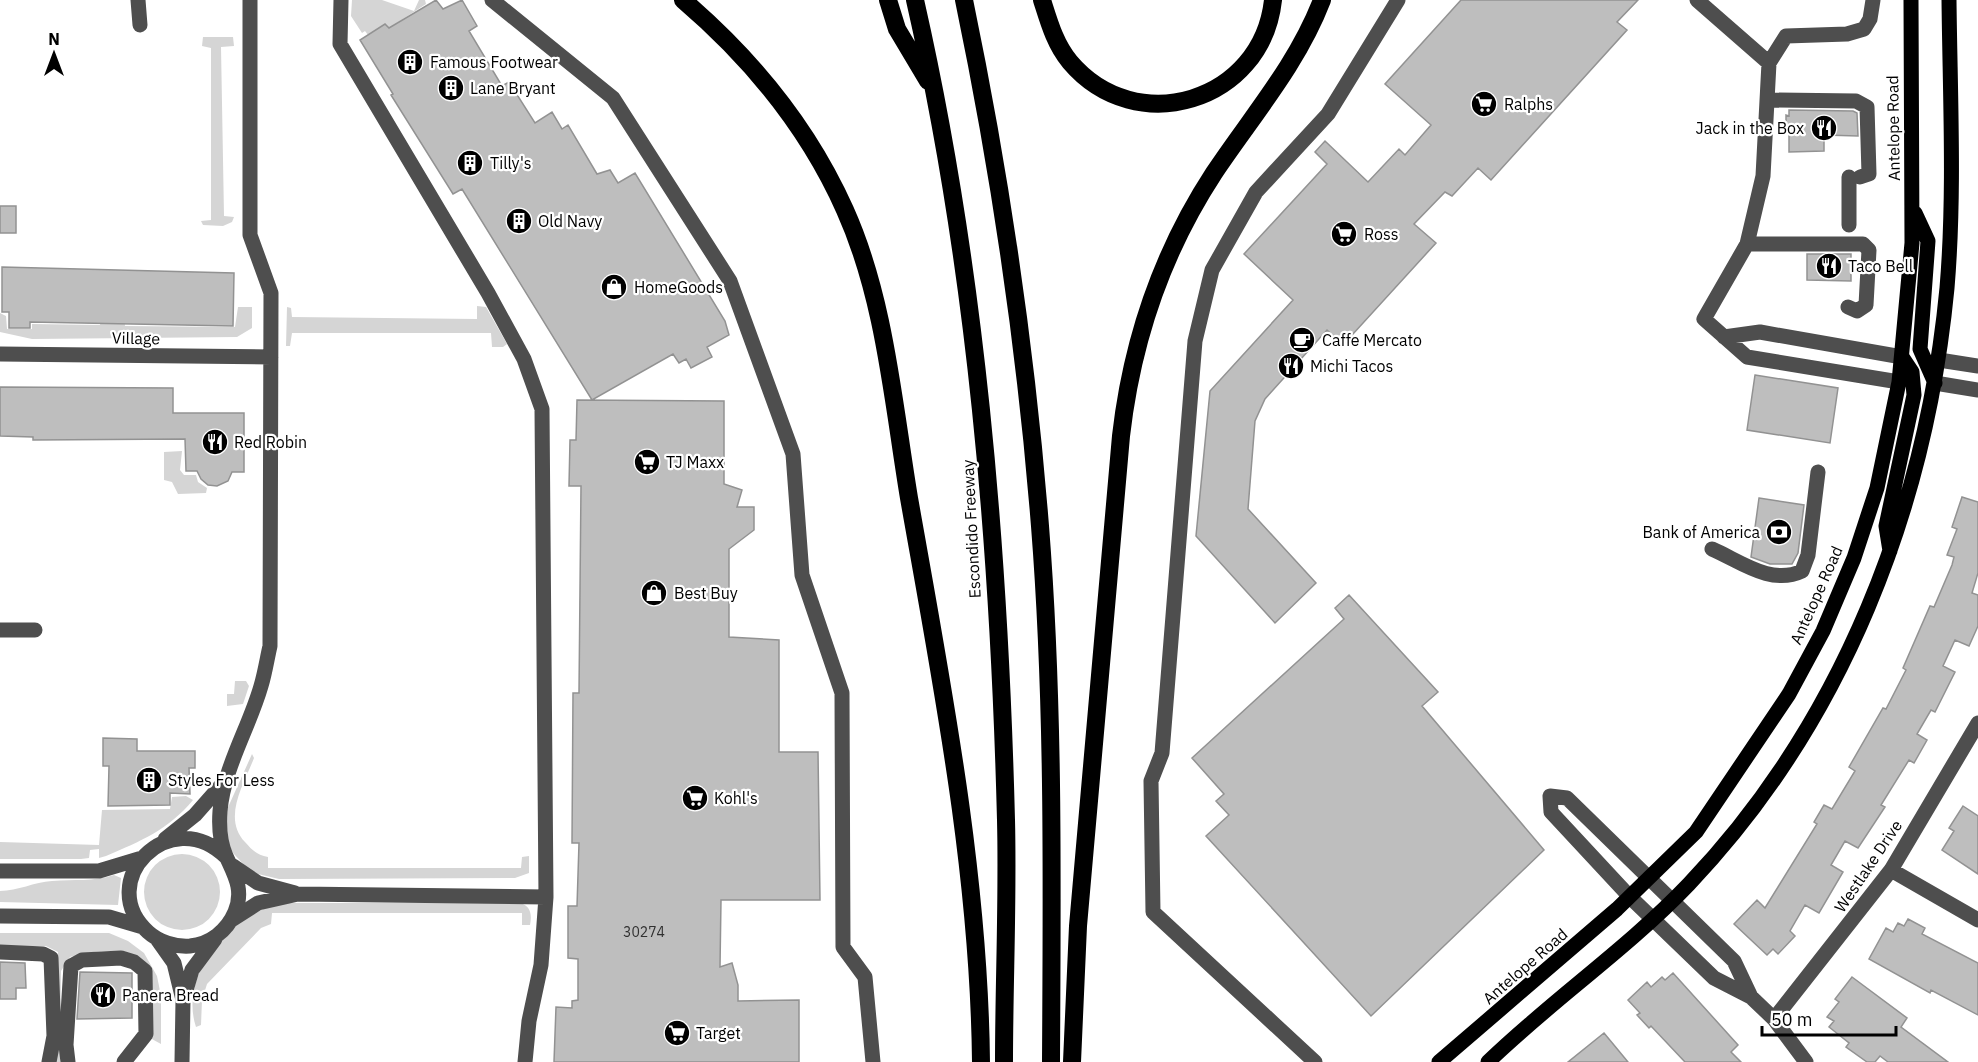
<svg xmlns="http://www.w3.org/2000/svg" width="1978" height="1062" font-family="'IBM Plex Sans',sans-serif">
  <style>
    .green { fill: #d5d5d5 }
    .building { fill: #bebebe; stroke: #929292; stroke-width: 1.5 }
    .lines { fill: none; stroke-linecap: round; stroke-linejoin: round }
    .minor { stroke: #4e4e4e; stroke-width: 15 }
    .major { stroke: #000; stroke-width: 15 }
    .highway { stroke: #000; stroke-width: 18 }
    .labels { text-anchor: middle; stroke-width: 4.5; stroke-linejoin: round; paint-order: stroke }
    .number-label { font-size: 14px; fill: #303030 }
    .poi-label { font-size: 16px; fill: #000; stroke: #fff; text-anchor: start }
    .street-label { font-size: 16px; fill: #000; stroke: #fff }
  </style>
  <rect width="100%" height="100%" fill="#fff"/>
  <path class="green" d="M 352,0 L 382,0 L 414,11 L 419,0 L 425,0 L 426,4 L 389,28 L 385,25 L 368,35 L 365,31 L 362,33 L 351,16 Z
    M 203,37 L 233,37 L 234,46 L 221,47 L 224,216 L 234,217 L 232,222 L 223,226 L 203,225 L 201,221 L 211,220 L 211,48 L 202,46 Z
    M 477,306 L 486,307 L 507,344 L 503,347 L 492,347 L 491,333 L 292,333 L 290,346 L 286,346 L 287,307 L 291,308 L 292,317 L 477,319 Z
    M 238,307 L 252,307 L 252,328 L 237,337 L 32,339 L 0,332 L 0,313 L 6,316 L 7,329 L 32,329 L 32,324 L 100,325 L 101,318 L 124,318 L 125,326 L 235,327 Z
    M 182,451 L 180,470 L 184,475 L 196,475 L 198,482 L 207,488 L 206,493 L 178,494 L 172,482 L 164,480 L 164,452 Z
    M 235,681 L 246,681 L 249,686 L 243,704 L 227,706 L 227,694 L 234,694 Z
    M 252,754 L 254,758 C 244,784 222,818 245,842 C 252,850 257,855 268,857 L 268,868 L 521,868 L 522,857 L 529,856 L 529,873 L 515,878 L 279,879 L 258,874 L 247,868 L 233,853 L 226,838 L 225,814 Z
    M 186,796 L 193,800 C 168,830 141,841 106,856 L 99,858 L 99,849 L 90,850 L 89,858 L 81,859 L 0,859 L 0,842 L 99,845 L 102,810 L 170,809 L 172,797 Z
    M144 892a38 38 0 1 1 76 0a38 38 0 1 1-76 0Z
    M 114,875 L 121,878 L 118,905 L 0,902 L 0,891 C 18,891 34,882 52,881 C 74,879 93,882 114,875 Z
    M 283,903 L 520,903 C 531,906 532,915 530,925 L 522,925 L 522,913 L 272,913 L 271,924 L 261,928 L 207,984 L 202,1000 L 201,1025 L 196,1027 C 178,974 232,912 283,903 Z
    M 0,933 L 109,933 L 128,941 L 144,953 L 157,976 L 161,996 L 161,1044 L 150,1038 L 151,970 C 136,944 95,950 70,957 L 61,971 L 60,1062 L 54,1062 L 59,1039 L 58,952 L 46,946 L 0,947 Z"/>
  <path class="building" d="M 436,0 L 443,9 L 462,0 L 477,26 L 469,31 L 502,86 L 509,82 L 535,123 L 552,112 L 562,129 L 568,125 L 597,174 L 610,170 L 618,183 L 635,173 L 725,321 L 729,335 L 707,347 L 712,357 L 691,368 L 686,359 L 679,363 L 673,354 L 592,400 L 462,189 L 453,194 L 391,95 L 393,94 L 360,40 L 385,24 L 389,28 Z
    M 1461,0 L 1638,0 L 1617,22 L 1627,30 L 1491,180 L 1478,168 L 1452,196 L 1445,192 L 1414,224 L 1436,243 L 1343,345 L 1327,330 L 1265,399 L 1255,421 L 1248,509 L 1316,583 L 1275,623 L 1196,536 L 1210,391 L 1293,300 L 1244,254 L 1327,164 L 1315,152 L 1325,141 L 1368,182 L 1399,149 L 1405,155 L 1431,125 L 1385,84 Z
    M 1789,110 L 1853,111 L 1857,113 L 1858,136 L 1824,135 L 1824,151 L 1789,152 L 1789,130 L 1786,130 L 1786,115 L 1789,116 Z
    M 0,206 L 16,206 L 16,233 L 0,233 Z
    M 1807,254 L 1851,254 L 1851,281 L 1807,280 Z
    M 2,267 L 234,273 L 233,326 L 30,322 L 30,328 L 9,328 L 9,312 L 2,312 Z
    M 1755,375 L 1838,388 L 1830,443 L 1747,430 Z
    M 0,387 L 173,388 L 173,413 L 244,413 L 244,472 L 232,472 L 228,481 L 217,486 L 208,485 L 201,479 L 197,471 L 186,471 L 185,439 L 33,440 L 33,437 L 0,436 Z
    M 577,400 L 724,401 L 724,484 L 742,490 L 737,507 L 754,507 L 754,530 L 729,549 L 729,637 L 779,640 L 779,752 L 818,752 L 820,900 L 721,900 L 720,967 L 732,963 L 738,985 L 738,1001 L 799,1000 L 799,1062 L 554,1062 L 556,1007 L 572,1008 L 572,1001 L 578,1000 L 578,959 L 568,958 L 568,906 L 577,906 L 579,843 L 572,843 L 573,693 L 579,693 L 581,486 L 569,486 L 570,440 L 576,440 Z
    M 1962,497 L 1978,502 L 1978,573 L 1972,593 L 1978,595 L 1978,626 L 1969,646 L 1955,640 L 1943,666 L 1955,672 L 1935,712 L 1931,710 L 1917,734 L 1927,740 L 1914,763 L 1909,760 L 1881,805 L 1885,807 L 1858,848 L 1845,841 L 1831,865 L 1843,872 L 1819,913 L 1805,905 L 1790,931 L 1795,936 L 1778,954 L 1773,949 L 1767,955 L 1734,924 L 1757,900 L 1765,908 L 1817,824 L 1814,822 L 1824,805 L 1832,809 L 1855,771 L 1849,767 L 1883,708 L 1886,709 L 1906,670 L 1903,668 L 1930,606 L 1934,607 L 1952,565 L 1954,557 L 1947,555 L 1957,529 L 1952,527 Z
    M 1759,498 L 1804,505 L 1798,553 L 1792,564 L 1770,564 L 1751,557 Z
    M 1349,595 L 1438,692 L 1422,706 L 1544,850 L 1371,1016 L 1206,836 L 1229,815 L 1216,801 L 1224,794 L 1192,758 L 1344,619 L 1335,608 Z
    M 103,738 L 137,739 L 137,751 L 195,751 L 195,768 L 189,768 L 190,794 L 170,793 L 170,805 L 108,806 L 109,766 L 103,766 Z
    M 1963,806 L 1978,816 L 1978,874 L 1942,850 L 1954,831 L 1949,828 Z
    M 1908,919 L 1925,928 L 1922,934 L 1978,963 L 1978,1015 L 1931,990 L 1930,993 L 1869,959 L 1886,928 L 1893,932 L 1898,923 L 1904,926 Z
    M 0,962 L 25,963 L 26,988 L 16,988 L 16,999 L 0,999 Z
    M 80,972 L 132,973 L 132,1018 L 77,1019 Z
    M 1673,973 L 1738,1045 L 1731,1052 L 1741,1062 L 1685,1062 L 1651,1026 L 1649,1028 L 1637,1015 L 1640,1013 L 1628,1000 L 1647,982 L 1651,987 L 1662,977 L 1665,980 Z
    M 1852,977 L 1907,1018 L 1901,1027 L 1948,1062 L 1888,1062 L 1880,1056 L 1875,1062 L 1867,1062 L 1846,1047 L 1849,1043 L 1829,1027 L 1834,1021 L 1827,1017 L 1839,1002 L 1835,999 Z
    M 1604,1033 L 1628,1062 L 1568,1062 Z"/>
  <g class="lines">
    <path class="minor" d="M 138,0 L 140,25
      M 341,0 L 340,44 L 488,293 L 524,359 L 542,409 L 546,897 L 541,965 L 529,1021 L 525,1062
      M 492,0 L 613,98 L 730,281 L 793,454 L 802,575 L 842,693 L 843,947 L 865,977 L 873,1062
      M 1697,0 L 1769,63
      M 1873,0 L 1870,19 L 1864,29 L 1847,34 L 1786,36 L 1769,63 L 1763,176 L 1747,244 L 1704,319 L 1747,357 L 1899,382
      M 1769,100 L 1856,101 L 1867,107 L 1869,174 L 1860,177
      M 1849,177 L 1849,225
      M 1747,244 L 1863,244 L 1869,250 L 1866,305 L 1857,311 L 1848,307
      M 1724,337 L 1760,332 L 1902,357
      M 0,354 L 271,357
      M 1939,360 L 1978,366
      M 1935,383 L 1978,390
      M 1712,549 C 1740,561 1771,586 1802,571 L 1808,555 L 1818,472
      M 0,630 L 35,630
      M 165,839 L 195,815 L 225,781
      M 226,857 C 170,802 93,882 148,932 C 159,942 175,947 190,946 C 210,944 227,931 235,912 C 244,890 235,876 226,856 C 220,843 219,825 220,811 C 224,767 249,728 261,686 C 265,673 267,659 270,646 L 271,293 L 250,235 L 250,0
      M 233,866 L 258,883 L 295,893
      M 1891,870 L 1978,920
      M 0,871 L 99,871 L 142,858
      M 0,916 L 109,917 L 143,927
      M 230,921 L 258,903 L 298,894 L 546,897
      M 157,939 L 174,963 L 183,1000 L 192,970 L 215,939
      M 0,952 L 43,954 L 51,958 L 54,1036 L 49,1062
      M 1751,997 L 1734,961 L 1567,798 L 1550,796 L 1551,812 L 1630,897 L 1714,978 L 1751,997 L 1774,1019 L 1806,1062
      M 1774,1019 L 1891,870 L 1978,723
      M 68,1062 L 66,1045 L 71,966 L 82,960 L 121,958 L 134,962 L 145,971 L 146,1034 L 124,1062
      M 182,1062 L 183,1000
      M 1315,1062 L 1153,912 L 1151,781 L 1162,753 L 1195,341 L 1212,270 L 1256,192 L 1328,114 L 1398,0"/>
    <path class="major" d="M 1915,213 L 1928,241 L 1920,349 L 1935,383
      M 1890,551 L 1886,526 L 1914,395 L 1912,372 L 1902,357
      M 1439,1062 L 1617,909 L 1696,832 L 1789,694 L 1823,631 L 1854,558 L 1877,488 L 1899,382 L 1912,243 L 1911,0
      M 1488,1062 C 1552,1000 1627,949 1689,884 C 1843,722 1926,508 1947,288 C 1955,193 1950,95 1949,0"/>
    <path class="highway" d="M 683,0 C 752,59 808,127 845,210 C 885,299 893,402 909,498 C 942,685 979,872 981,1062
      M 888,0 L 897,29 L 928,81
      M 915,0 C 976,268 999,546 1006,820 C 1008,901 1004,982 1004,1062
      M 964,0 C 1000,173 1026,349 1040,526 C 1054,704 1052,883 1051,1062
      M 1042,0 C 1049,22 1055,44 1070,62 C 1136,140 1262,102 1273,0
      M 1072,1062 L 1078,926 L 1121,436 C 1132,340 1161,254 1214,173 C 1252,116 1297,65 1322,0"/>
  </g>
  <defs>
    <g id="building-disc" transform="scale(1.35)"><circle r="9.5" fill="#000" stroke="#fff"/><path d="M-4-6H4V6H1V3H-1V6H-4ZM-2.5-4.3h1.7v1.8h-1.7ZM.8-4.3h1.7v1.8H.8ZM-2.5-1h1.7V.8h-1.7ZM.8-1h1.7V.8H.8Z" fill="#fff"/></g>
    <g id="supermarket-disc" transform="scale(1.35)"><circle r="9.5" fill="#000" stroke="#fff"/><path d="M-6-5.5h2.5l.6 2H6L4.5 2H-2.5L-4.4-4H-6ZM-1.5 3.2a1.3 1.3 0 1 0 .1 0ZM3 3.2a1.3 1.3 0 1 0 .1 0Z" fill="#fff"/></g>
    <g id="restaurant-disc" transform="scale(1.35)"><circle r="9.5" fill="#000" stroke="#fff"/><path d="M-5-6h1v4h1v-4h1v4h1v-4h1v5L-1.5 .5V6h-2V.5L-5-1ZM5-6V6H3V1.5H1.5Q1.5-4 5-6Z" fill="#fff"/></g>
    <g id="shop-disc" transform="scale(1.35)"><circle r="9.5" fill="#000" stroke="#fff"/><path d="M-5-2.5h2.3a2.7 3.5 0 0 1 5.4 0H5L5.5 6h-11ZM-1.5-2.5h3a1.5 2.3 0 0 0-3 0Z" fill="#fff"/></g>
    <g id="cafe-disc" transform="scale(1.35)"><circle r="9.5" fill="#000" stroke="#fff"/><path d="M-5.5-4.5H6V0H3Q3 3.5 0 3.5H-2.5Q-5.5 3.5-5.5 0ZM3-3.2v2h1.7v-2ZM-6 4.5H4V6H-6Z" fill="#fff"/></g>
    <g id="bank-disc" transform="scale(1.35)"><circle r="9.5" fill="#000" stroke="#fff"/><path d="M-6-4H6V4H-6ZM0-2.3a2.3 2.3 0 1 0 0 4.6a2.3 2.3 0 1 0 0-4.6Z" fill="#fff"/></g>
  </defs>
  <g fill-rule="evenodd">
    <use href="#building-disc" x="410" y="62"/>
    <use href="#building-disc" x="451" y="88"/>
    <use href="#supermarket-disc" x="1484" y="104"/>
    <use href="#restaurant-disc" x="1824" y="128"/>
    <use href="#building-disc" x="470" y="163"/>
    <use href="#building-disc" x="519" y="221"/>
    <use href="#supermarket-disc" x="1344" y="234"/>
    <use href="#restaurant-disc" x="1829" y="266"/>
    <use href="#shop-disc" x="614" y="287"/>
    <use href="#cafe-disc" x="1302" y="340"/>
    <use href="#restaurant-disc" x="1291" y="366"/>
    <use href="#restaurant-disc" x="215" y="442"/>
    <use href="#supermarket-disc" x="647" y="462"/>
    <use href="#bank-disc" x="1779" y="532"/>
    <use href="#shop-disc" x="654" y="593"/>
    <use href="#building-disc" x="149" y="780"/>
    <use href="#supermarket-disc" x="695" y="798"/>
    <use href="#restaurant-disc" x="103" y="995"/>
    <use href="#supermarket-disc" x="677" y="1033"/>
  </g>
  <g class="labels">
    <g class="number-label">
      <text x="644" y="937">30274</text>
    </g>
    <g class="poi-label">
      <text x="430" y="68">Famous Footwear</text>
      <text x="470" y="94">Lane Bryant</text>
      <text x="1504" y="110">Ralphs</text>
      <text x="1804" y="134" text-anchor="end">Jack in the Box</text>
      <text x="490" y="169">Tilly's</text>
      <text x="538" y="227">Old Navy</text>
      <text x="1364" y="240">Ross</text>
      <text x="1848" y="272">Taco Bell</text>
      <text x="634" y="293">HomeGoods</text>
      <text x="1322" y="346">Caffe Mercato</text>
      <text x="1310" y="372">Michi Tacos</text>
      <text x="234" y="448">Red Robin</text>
      <text x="666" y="468">TJ Maxx</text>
      <text x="1760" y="538" text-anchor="end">Bank of America</text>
      <text x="674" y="599">Best Buy</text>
      <text x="168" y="786">Styles For Less</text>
      <text x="714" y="804">Kohl's</text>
      <text x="122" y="1001">Panera Bread</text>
      <text x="696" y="1039">Target</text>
    </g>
    <g class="street-label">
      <text transform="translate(1893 128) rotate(-91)" y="6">Antelope Road</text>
      <text transform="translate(136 338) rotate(1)" y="6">Village</text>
      <text transform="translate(971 529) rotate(-93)" y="6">Escondido Freeway</text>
      <text transform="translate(1816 595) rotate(-66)" y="6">Antelope Road</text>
      <text transform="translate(1868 866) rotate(-56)" y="6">Westlake Drive</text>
      <text transform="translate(1525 966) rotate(-41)" y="6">Antelope Road</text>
    </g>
  </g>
  <g transform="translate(54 54)" stroke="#ffffff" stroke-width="4.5" paint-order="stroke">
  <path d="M0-4.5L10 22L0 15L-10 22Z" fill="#000000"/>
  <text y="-9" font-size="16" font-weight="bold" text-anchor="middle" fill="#000000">N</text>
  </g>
  <path d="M1762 1026v9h134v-9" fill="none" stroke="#000000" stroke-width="3"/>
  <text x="1771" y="1026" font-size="18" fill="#000000" stroke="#ffffff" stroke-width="4.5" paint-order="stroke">50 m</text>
</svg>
